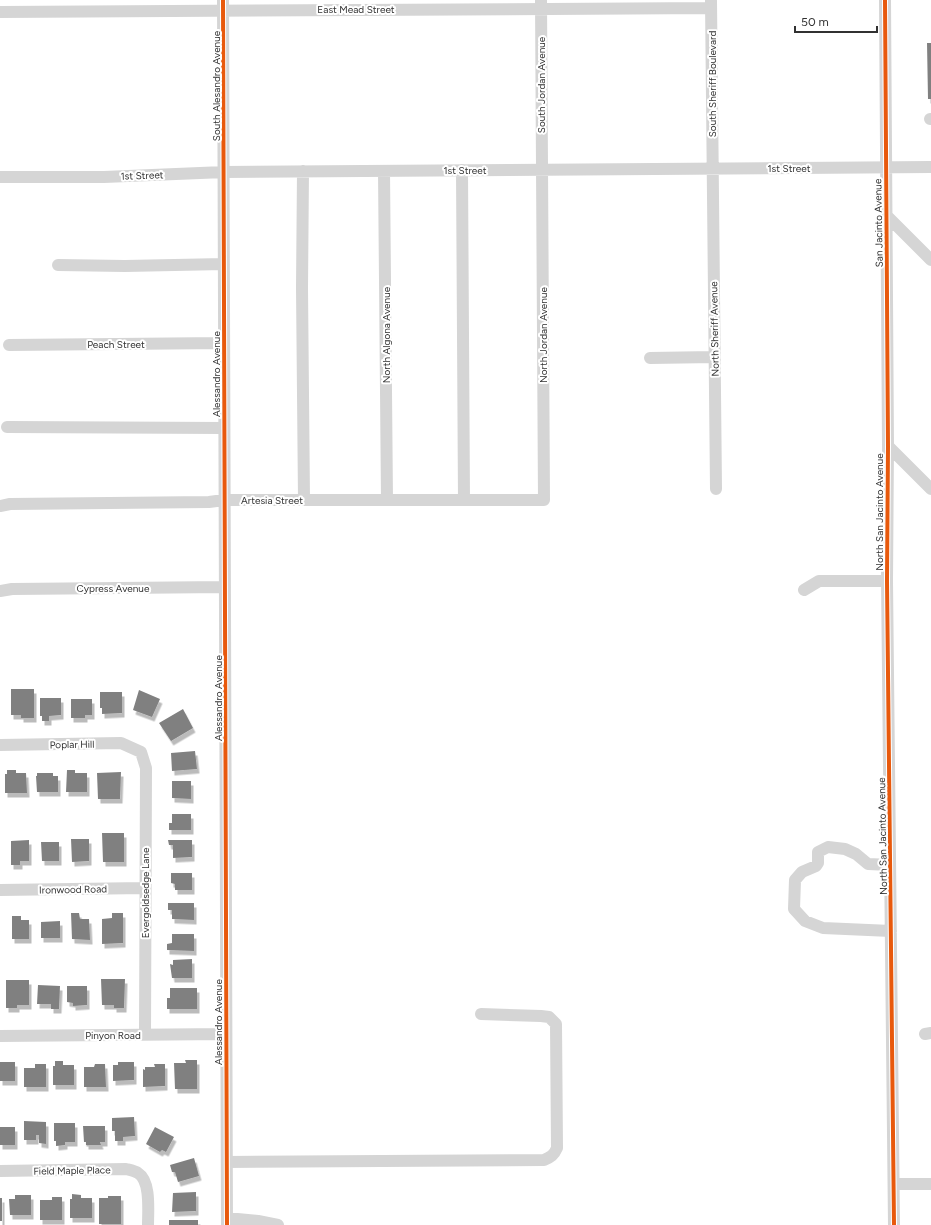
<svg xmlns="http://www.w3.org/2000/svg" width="931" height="1225" font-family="Figtree,sans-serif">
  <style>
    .building { fill: #808080; filter: url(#shadow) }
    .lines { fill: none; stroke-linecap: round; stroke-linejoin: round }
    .minor { stroke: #d5d5d5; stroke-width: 12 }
    .cycleway-casing { stroke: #fff; stroke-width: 6 }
    .cycleway { stroke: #e8590c; stroke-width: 4 }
    .labels { text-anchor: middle; stroke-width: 4; stroke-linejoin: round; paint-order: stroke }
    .street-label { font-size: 10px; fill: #313131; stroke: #fff }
  </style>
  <defs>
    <filter id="shadow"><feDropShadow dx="2.5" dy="4.5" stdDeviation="0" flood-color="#0004"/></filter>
  </defs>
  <rect width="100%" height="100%" fill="#fff"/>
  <path class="building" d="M 927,43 L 931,43 L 931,99 L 928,99 Z
    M 11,689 L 34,689 L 34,718 L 21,718 L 21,715 L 11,715 Z
    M 139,690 L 160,699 L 152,717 L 133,710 Z
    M 100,692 L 122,692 L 122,713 L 102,714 L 102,708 L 100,708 Z
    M 40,698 L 61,698 L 61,715 L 49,716 L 49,721 L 42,721 L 42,716 L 40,716 Z
    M 71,699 L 92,699 L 92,715 L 85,715 L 85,718 L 71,718 Z
    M 183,709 L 193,728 L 171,741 L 159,723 Z
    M 195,751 L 197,769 L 172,771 L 171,753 Z
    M 7,770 L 16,770 L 16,773 L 26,773 L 27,793 L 5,793 L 5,774 L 7,774 Z
    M 67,770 L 75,770 L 75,773 L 87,773 L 87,792 L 66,792 Z
    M 121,772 L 120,799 L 98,799 L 97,773 Z
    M 37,773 L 53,773 L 53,776 L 58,776 L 58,792 L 37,792 L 36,776 L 37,776 Z
    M 172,781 L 191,781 L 191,799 L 172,798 Z
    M 172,814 L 191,814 L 191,830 L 169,830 L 169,823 L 172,823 Z
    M 102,833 L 124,833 L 124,862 L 103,862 Z
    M 71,839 L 89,839 L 89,861 L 72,862 Z
    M 29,840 L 29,861 L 20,861 L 20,865 L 11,865 L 11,841 Z
    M 168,840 L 192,840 L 192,857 L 173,858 L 173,845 L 169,845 Z
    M 41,842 L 59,842 L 59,861 L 42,861 Z
    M 171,873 L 192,873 L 192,890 L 175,890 L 175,884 L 171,883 Z
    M 168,903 L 194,903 L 194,920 L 172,919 L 172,910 L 168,910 Z
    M 71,913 L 79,913 L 80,919 L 89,919 L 90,940 L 72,939 Z
    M 112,913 L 123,913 L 123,943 L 102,944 L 102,919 L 112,918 Z
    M 12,916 L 21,916 L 21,920 L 29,920 L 29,939 L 12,939 Z
    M 60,921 L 60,938 L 41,938 L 41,922 Z
    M 172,934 L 194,934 L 194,951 L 167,950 L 167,944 L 172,943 Z
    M 192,959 L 192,978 L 172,978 L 170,964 L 173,965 L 173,960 Z
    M 101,979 L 125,979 L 124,1008 L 114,1008 L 114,1005 L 102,1005 Z
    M 6,980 L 29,980 L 29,1005 L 17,1005 L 17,1008 L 6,1008 Z
    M 38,985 L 60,986 L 59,1009 L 51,1009 L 51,1004 L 37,1004 Z
    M 67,986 L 87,986 L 87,1005 L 73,1006 L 73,1003 L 67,1002 Z
    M 170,988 L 197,988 L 197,1009 L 167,1009 L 167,998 L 170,998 Z
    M 185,1060 L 197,1060 L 197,1089 L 175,1089 L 174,1063 L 186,1063 Z
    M 55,1061 L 63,1061 L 63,1065 L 74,1065 L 74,1085 L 53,1085 L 53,1066 L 55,1066 Z
    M 0,1062 L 15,1062 L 15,1081 L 0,1081 Z
    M 118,1062 L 134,1062 L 134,1080 L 113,1081 L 113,1065 L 118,1065 Z
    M 35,1064 L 46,1064 L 46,1087 L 24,1087 L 24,1068 L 35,1068 Z
    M 95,1064 L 105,1064 L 106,1087 L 84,1087 L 84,1067 L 94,1067 Z
    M 154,1064 L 165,1064 L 165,1086 L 143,1087 L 143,1069 L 145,1070 L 145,1067 L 155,1067 Z
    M 134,1117 L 135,1136 L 123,1137 L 123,1141 L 115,1141 L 115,1131 L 112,1131 L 112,1118 Z
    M 24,1121 L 46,1122 L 46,1144 L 39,1143 L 39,1135 L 36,1135 L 36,1140 L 24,1140 Z
    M 54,1123 L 75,1123 L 75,1142 L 65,1142 L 65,1145 L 56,1146 L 56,1141 L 54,1141 Z
    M 83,1126 L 105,1126 L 105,1142 L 100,1142 L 101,1145 L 86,1145 L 86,1142 L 84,1142 Z
    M 0,1127 L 15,1127 L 15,1145 L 0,1145 Z
    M 155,1127 L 174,1137 L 166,1152 L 162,1150 L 160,1152 L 146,1144 Z
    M 194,1158 L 199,1176 L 178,1182 L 175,1172 L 172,1172 L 170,1165 Z
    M 196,1192 L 196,1211 L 172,1212 L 173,1193 Z
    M 72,1194 L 81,1195 L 81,1198 L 92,1198 L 92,1218 L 70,1218 L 70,1199 L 72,1199 Z
    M 15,1195 L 31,1195 L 31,1215 L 10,1215 L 9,1199 L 15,1199 Z
    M 108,1196 L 121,1196 L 121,1224 L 99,1224 L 99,1198 L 108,1198 Z
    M 52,1197 L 62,1197 L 62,1220 L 40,1220 L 40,1200 L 52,1200 Z
    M 0,1198 L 2,1198 L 2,1221 L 0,1221 Z
    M 169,1220 L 198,1220 L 198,1225 L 169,1225 Z"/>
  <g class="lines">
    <path class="minor" d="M 223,0 L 227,1225
      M 885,0 L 888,446 L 887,581 L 894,1225
      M 711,1 L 716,489
      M 0,12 L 711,8
      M 930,119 L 931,119
      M 462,170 L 464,500
      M 303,171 L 302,288 L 304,500
      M 384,171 L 387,500
      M 0,177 L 104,177 L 224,172 L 931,167
      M 886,215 L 931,260
      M 58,265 L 125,266 L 224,264
      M 9,345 L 223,343
      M 650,358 L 714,357
      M 7,427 L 224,428
      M 888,446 L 931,489
      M 0,506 L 10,504 L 209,502 L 224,500 L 544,500 L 541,0
      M 804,590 L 819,581 L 887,581
      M 0,591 L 12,589 L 225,587
      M 0,745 L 121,743 L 141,752 L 146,768 L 145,1035
      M 890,865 L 868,864 L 856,854 L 845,849 L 828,847 L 818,852 L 818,863 L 816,866 L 802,872 L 795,880 L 794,909 L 805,921 L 823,928 L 891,931
      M 0,890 L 145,888
      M 925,1034 L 931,1033
      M 0,1036 L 226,1034
      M 227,1162 L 544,1160 C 551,1157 554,1155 557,1148 L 556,1024 L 549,1017 L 541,1016 L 481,1014
      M 0,1171 L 126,1169 C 130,1170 135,1171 138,1173 C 151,1181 148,1211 148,1225
      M 894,1184 L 931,1184
      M 227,1218 L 258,1221 L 278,1225"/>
    <g class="cycleway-casing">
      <path id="cycleway" d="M 223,0 L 227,1225
        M 885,0 L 888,446 L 887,581 L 894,1225"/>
    </g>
    <use href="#cycleway" class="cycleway"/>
  </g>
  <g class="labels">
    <g class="street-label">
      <text x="356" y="13">East Mead Street</text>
      <text transform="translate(712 84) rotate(-90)" y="4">South Sheriff Boulevard</text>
      <text transform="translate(541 85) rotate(-90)" y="4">South Jordan Avenue</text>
      <text transform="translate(216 86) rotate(-90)" y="4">South Alesandro Avenue</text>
      <text x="789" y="172">1st Street</text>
      <text x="465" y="174">1st Street</text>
      <text transform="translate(142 175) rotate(-2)" y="4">1st Street</text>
      <text transform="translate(878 223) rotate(-91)" y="4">San Jacinto Avenue</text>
      <text transform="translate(714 329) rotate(-91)" y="4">North Sheriff Avenue</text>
      <text transform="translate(386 335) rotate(-90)" y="4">North Algona Avenue</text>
      <text transform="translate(543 335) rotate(-90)" y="4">North Jordan Avenue</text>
      <text x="116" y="348">Peach Street</text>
      <text transform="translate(216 374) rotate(-90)" y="4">Alessandro Avenue</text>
      <text x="272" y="504">Artesia Street</text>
      <text transform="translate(879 512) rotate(-90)" y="4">North San Jacinto Avenue</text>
      <text x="113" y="592">Cypress Avenue</text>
      <text transform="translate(218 698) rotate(-90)" y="4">Alessandro Avenue</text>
      <text transform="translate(72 744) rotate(-1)" y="4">Poplar Hill</text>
      <text transform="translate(882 836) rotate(-91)" y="4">North San Jacinto Avenue</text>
      <text transform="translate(73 889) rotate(-1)" y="4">Ironwood Road</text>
      <text transform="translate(145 893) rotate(-90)" y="4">Evergoldsedge Lane</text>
      <text transform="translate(218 1022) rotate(-90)" y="4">Alessandro Avenue</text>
      <text x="113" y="1039">Pinyon Road</text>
      <text transform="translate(72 1170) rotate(-1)" y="4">Field Maple Place</text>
    </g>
  </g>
  <path d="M795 26v6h82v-6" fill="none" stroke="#313131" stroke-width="2"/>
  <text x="801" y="26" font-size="12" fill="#313131" stroke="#ffffff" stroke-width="3" paint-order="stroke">50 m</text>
</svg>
